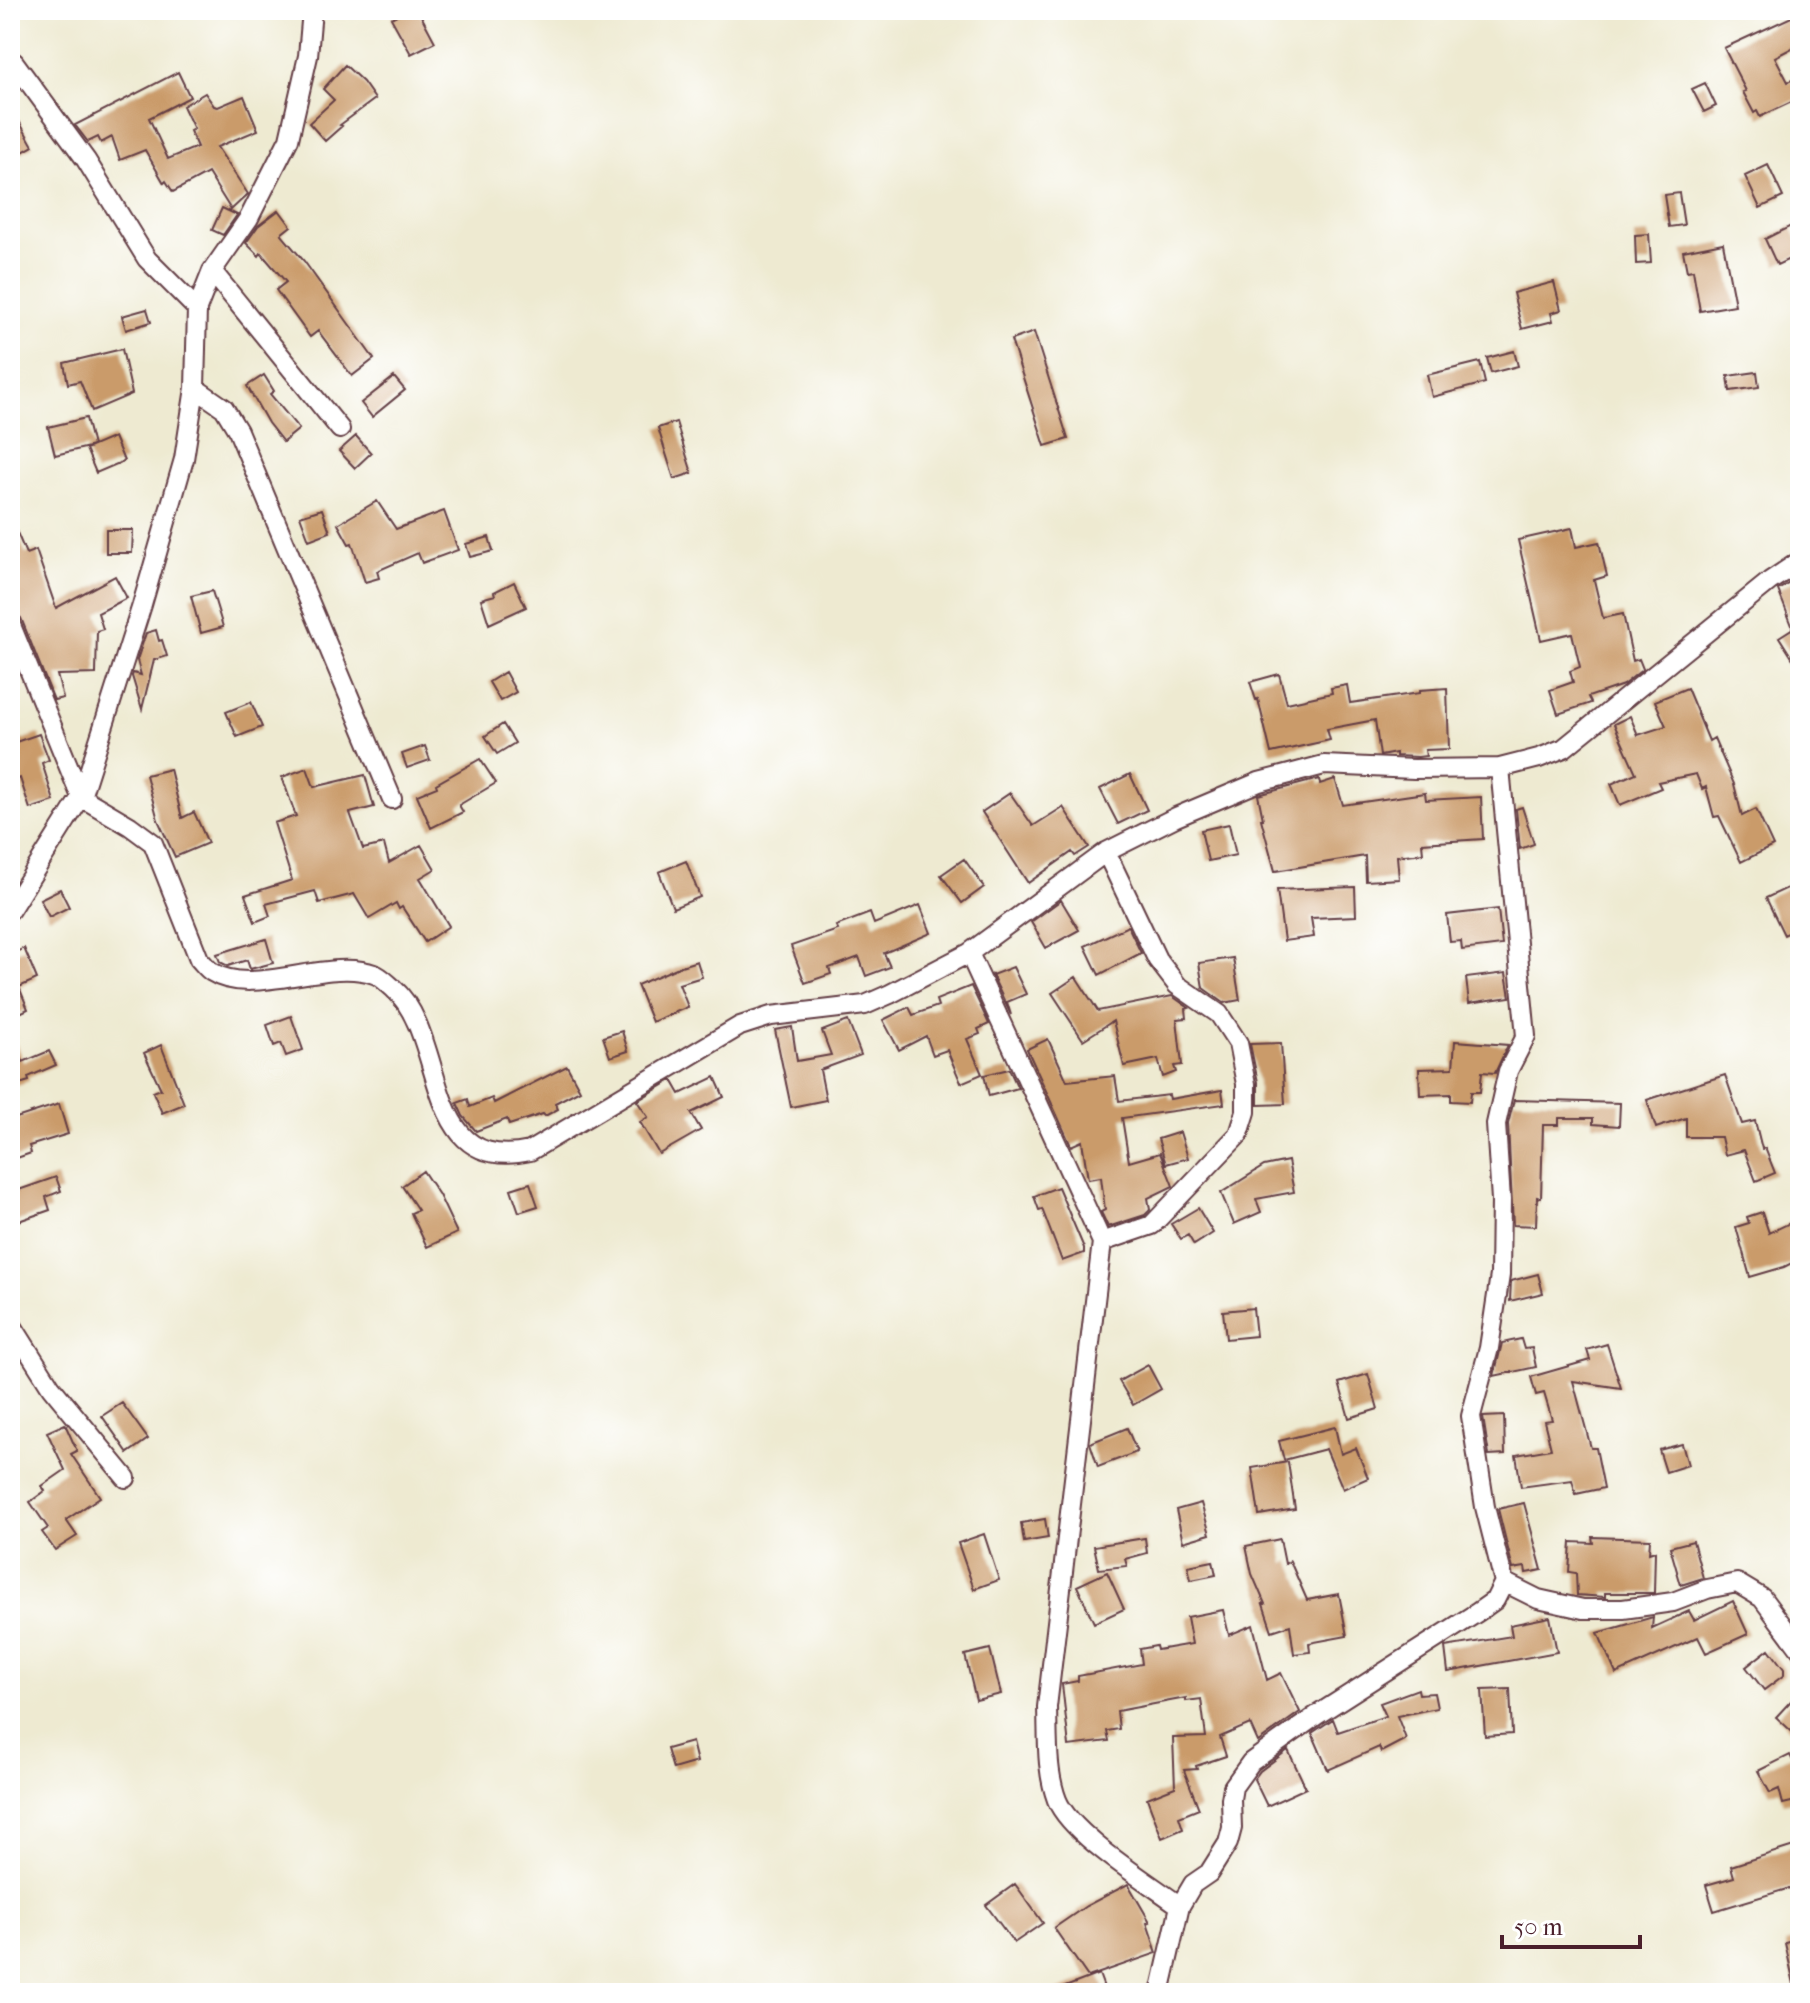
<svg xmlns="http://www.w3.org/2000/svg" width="1810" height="2003" font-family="'IM FELL French Canon',serif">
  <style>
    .building { fill: #ca9b6b }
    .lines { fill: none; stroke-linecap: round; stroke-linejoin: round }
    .minor-casing { stroke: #633d44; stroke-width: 22 }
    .minor { stroke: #fff; stroke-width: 18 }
  </style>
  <rect width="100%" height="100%" fill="#fff"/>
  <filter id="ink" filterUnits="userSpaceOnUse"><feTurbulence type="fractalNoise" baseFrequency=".0125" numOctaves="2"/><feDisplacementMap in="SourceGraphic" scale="16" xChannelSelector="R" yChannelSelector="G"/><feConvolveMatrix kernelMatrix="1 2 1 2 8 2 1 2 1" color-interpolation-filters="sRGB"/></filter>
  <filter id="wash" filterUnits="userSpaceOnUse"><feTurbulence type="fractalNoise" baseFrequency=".006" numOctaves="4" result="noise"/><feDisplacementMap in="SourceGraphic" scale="32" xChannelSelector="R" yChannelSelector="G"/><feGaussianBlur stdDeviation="1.8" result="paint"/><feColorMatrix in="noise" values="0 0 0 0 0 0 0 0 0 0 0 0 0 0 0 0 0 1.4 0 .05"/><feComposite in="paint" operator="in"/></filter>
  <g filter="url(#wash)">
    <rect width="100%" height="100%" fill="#eeead1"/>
    <g id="blocks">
      <path class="building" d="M 406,10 L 418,10 L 435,42 L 411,54 L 391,18 Z
        M 1800,13 L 1800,44 L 1775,57 L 1788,82 L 1800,76 L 1800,98 L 1760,117 L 1757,111 L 1754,113 L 1743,92 L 1746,91 L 1724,48 Z
        M 345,65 L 363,82 L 375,99 L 340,125 L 342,126 L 325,141 L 309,123 L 334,100 L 323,89 Z
        M 178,72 L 190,97 L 149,118 L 168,159 L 197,147 L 190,131 L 194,129 L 183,106 L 205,93 L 214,106 L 218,107 L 244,96 L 258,130 L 217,147 L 248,194 L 231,210 L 208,173 L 173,192 L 166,181 L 164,183 L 145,150 L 120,160 L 112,137 L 101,143 L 98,137 L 88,142 L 75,125 Z
        M 1705,83 L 1716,106 L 1704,112 L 1692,89 Z
        M 10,105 L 33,146 L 10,159 Z
        M 1768,165 L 1783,197 L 1760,208 L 1745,176 Z
        M 1679,193 L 1684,225 L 1669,227 L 1664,195 Z
        M 222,208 L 237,215 L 223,235 L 212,230 Z
        M 279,210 L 291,226 L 281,234 L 304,261 L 374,359 L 352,376 L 318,331 L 310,337 L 276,290 L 286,282 L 261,253 L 259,256 L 246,243 L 258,226 Z
        M 1791,226 L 1800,245 L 1800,254 L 1777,265 L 1765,239 Z
        M 1649,234 L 1651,263 L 1636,264 L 1635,235 Z
        M 1723,243 L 1735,305 L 1700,311 L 1693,270 L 1687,271 L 1683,251 Z
        M 1554,282 L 1561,310 L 1551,313 L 1553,321 L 1522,329 L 1513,293 Z
        M 147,309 L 151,322 L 126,330 L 122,316 Z
        M 1034,332 L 1068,439 L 1045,446 L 1011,340 Z
        M 122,349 L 132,394 L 92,411 L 80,381 L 68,384 L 64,363 Z
        M 1514,351 L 1518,366 L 1491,373 L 1487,358 Z
        M 1480,362 L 1485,383 L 1432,397 L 1427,375 Z
        M 1757,372 L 1759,387 L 1730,391 L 1728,376 Z
        M 264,375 L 274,391 L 270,394 L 299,429 L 283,442 L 268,423 L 247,386 Z
        M 394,377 L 405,390 L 372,417 L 361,403 Z
        M 86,418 L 93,446 L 55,455 L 48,427 Z
        M 676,422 L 692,473 L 674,479 L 658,428 Z
        M 356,436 L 371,453 L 355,468 L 339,451 Z
        M 114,437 L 124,461 L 96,473 L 86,449 Z
        M 377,501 L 396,529 L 444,511 L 458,550 L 422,563 L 418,553 L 377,571 L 379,578 L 365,582 L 352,543 L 349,544 L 338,524 Z
        M 322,509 L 330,532 L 309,540 L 300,516 Z
        M 10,516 L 26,554 L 36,550 L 56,608 L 115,576 L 127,598 L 98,613 L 103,629 L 97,631 L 96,674 L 57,675 L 63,698 L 54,700 L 21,618 L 10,608 Z
        M 1572,528 L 1576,547 L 1599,542 L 1607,576 L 1594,580 L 1603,618 L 1623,614 L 1633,661 L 1639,659 L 1643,669 L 1623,685 L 1588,697 L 1591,703 L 1558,714 L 1550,690 L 1573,682 L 1570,671 L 1580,667 L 1572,633 L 1541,640 L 1518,540 Z
        M 106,530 L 133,530 L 132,553 L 106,553 Z
        M 489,537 L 493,551 L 470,557 L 466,544 Z
        M 1793,581 L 1800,600 L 1800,670 L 1779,637 L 1793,628 L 1778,590 Z
        M 514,582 L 526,607 L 489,624 L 481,599 L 495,595 L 494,592 Z
        M 212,591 L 223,627 L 201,633 L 191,596 Z
        M 156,630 L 159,641 L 162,640 L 167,656 L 154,660 L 142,709 L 132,676 L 133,673 L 141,675 L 137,660 L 146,633 Z
        M 505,672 L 516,692 L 500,701 L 489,682 Z
        M 1279,674 L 1287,703 L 1332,693 L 1331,688 L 1347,685 L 1350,703 L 1420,693 L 1420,690 L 1447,688 L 1449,749 L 1425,750 L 1426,756 L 1418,757 L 1396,756 L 1396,753 L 1380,756 L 1375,720 L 1327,729 L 1330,740 L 1271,753 L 1258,699 L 1256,700 L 1250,682 Z
        M 1687,688 L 1709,741 L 1714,738 L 1734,784 L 1742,816 L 1756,809 L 1773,846 L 1741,862 L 1719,816 L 1714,817 L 1706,787 L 1702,789 L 1696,774 L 1658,782 L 1661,788 L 1620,805 L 1611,784 L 1636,773 L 1614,724 L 1630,716 L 1638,735 L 1666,726 L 1655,701 Z
        M 251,702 L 262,727 L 237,737 L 226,712 Z
        M 503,724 L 515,743 L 497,754 L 485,736 Z
        M 39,734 L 49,760 L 42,763 L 54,801 L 30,809 L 20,778 L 10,782 L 10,744 Z
        M 425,746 L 430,760 L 407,768 L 402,754 Z
        M 480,759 L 496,783 L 459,805 L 463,812 L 431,828 L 417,795 L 437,787 L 436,784 Z
        M 307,768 L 314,787 L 365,775 L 374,807 L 350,813 L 363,849 L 384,844 L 389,863 L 421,845 L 435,869 L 420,878 L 449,926 L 425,942 L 402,907 L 399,909 L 396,903 L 369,919 L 354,894 L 319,903 L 315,891 L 266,904 L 270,916 L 255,922 L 245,895 L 292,880 L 274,823 L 296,816 L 282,777 Z
        M 170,769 L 182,818 L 194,812 L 208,843 L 175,857 L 158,820 L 146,775 Z
        M 1130,774 L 1147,810 L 1118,824 L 1100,789 Z
        M 1319,779 L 1320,784 L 1335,779 L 1343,805 L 1425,793 L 1426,800 L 1481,797 L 1483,839 L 1422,843 L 1423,853 L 1397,856 L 1399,879 L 1366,881 L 1365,856 L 1275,871 L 1261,819 L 1263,819 L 1258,795 Z
        M 1010,793 L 1033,826 L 1063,807 L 1089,847 L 1075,856 L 1072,852 L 1028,883 L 982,812 Z
        M 1522,807 L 1534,844 L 1520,849 L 1516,809 Z
        M 1229,824 L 1236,855 L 1208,861 L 1201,830 Z
        M 964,859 L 984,887 L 962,903 L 941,875 Z
        M 686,861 L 700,897 L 673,908 L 659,872 Z
        M 1800,882 L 1800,927 L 1784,935 L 1766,898 Z
        M 1355,887 L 1356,916 L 1311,918 L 1314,937 L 1284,941 L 1277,890 Z
        M 60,889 L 69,907 L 49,917 L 40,899 Z
        M 1061,900 L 1079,930 L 1046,948 L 1031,922 Z
        M 920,905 L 931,933 L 884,953 L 890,967 L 866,976 L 859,957 L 829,968 L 831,974 L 805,983 L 791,946 L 838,930 L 836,926 L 870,913 L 874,924 Z
        M 1498,909 L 1502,945 L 1462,950 L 1461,941 L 1450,942 L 1447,915 Z
        M 1128,926 L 1141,953 L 1099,975 L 1085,946 Z
        M 266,939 L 273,963 L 250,969 L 247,960 L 228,966 L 220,962 L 217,954 Z
        M 24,948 L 37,979 L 19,987 L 28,1009 L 10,1018 L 10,955 Z
        M 1233,958 L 1240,1000 L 1224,1003 L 1203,988 L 1199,963 Z
        M 697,961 L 702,977 L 679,984 L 688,1007 L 652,1022 L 637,985 L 681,966 Z
        M 1013,967 L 1026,994 L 1007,1002 L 1011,1015 L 992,975 Z
        M 1506,973 L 1510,997 L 1469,1003 L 1466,978 Z
        M 1076,977 L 1098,1011 L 1172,996 L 1189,1008 L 1186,1009 L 1187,1018 L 1177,1019 L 1182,1065 L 1174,1066 L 1176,1072 L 1163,1077 L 1158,1059 L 1124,1066 L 1113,1021 L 1083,1040 L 1052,993 Z
        M 971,986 L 989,1024 L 978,1029 L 980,1034 L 967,1039 L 982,1074 L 961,1083 L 947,1050 L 933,1055 L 926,1036 L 899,1050 L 883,1020 L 909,1007 L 913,1015 L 938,1006 L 936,1000 Z
        M 291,1016 L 303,1050 L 286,1056 L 281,1043 L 274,1046 L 267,1025 Z
        M 848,1021 L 861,1055 L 820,1070 L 826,1100 L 791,1107 L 775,1030 L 792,1027 L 797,1061 L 831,1055 L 822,1031 Z
        M 622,1031 L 628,1051 L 610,1057 L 603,1037 Z
        M 10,1033 L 12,1033 L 23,1062 L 49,1051 L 56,1065 L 28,1077 L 29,1081 L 10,1087 Z
        M 1048,1039 L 1067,1081 L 1115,1076 L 1119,1101 L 1169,1095 L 1170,1099 L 1222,1090 L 1224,1104 L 1122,1118 L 1129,1162 L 1160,1153 L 1173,1186 L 1148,1198 L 1150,1210 L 1145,1215 L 1108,1227 L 1101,1212 L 1105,1210 L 1101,1177 L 1088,1179 L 1082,1141 L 1071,1146 L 1027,1049 Z
        M 1455,1041 L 1508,1045 L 1495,1073 L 1482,1072 L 1480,1092 L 1471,1092 L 1470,1102 L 1451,1101 L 1451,1094 L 1420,1095 L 1419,1069 L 1453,1068 Z
        M 1281,1043 L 1285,1104 L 1258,1105 L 1258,1082 L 1250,1044 Z
        M 161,1045 L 184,1104 L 162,1113 L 153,1092 L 161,1089 L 144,1053 Z
        M 567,1066 L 580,1090 L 555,1103 L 558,1109 L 545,1116 L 543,1114 L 509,1125 L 507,1119 L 476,1131 L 463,1116 L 457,1103 L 468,1099 L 470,1107 L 492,1098 L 494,1103 Z
        M 1009,1069 L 1018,1088 L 989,1096 L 984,1075 Z
        M 1725,1075 L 1742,1124 L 1755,1121 L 1762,1149 L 1765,1148 L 1775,1173 L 1756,1181 L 1744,1150 L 1725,1155 L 1721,1137 L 1686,1137 L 1686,1118 L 1656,1128 L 1647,1100 Z
        M 715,1077 L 724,1097 L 691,1113 L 701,1130 L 659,1154 L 640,1122 L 648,1117 L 637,1101 L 672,1080 L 680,1094 Z
        M 1514,1100 L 1620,1103 L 1619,1126 L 1593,1124 L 1593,1118 L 1559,1118 L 1559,1125 L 1543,1125 L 1541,1198 L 1537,1197 L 1536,1226 L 1513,1225 L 1508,1124 Z
        M 59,1104 L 68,1134 L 29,1146 L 31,1153 L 17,1158 L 10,1136 L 10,1120 Z
        M 1180,1132 L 1188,1158 L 1166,1164 L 1158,1139 Z
        M 1288,1161 L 1294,1192 L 1256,1199 L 1261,1212 L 1234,1224 L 1221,1193 L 1264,1166 Z
        M 423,1171 L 439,1195 L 457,1233 L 427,1247 L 411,1213 L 418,1210 L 402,1186 Z
        M 56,1177 L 61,1191 L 46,1197 L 50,1210 L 10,1224 L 10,1193 Z
        M 530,1183 L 538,1206 L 519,1212 L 511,1189 Z
        M 1058,1187 L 1084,1248 L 1084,1253 L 1062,1261 L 1042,1209 L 1039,1210 L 1034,1196 Z
        M 1198,1208 L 1213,1233 L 1194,1245 L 1188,1235 L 1181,1239 L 1171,1224 Z
        M 1762,1212 L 1769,1233 L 1800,1218 L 1800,1259 L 1784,1267 L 1750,1277 L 1736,1227 L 1749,1223 L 1747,1217 Z
        M 1538,1274 L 1543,1293 L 1510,1301 L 1511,1281 Z
        M 1253,1308 L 1256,1336 L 1226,1339 L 1223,1311 Z
        M 1521,1339 L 1524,1349 L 1532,1348 L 1536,1367 L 1494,1376 L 1502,1343 Z
        M 1607,1344 L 1621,1388 L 1573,1381 L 1591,1448 L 1596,1448 L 1604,1488 L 1576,1494 L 1572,1480 L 1521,1487 L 1516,1455 L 1551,1449 L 1544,1421 L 1552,1420 L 1544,1393 L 1536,1395 L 1531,1377 L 1590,1360 L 1587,1350 Z
        M 1148,1365 L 1161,1389 L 1133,1405 L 1119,1381 Z
        M 1368,1374 L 1378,1409 L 1349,1418 L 1339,1383 Z
        M 122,1403 L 148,1439 L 128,1453 L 102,1416 Z
        M 1504,1416 L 1505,1454 L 1489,1455 L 1483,1417 Z
        M 65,1424 L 77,1451 L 71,1454 L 100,1497 L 66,1520 L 77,1536 L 55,1550 L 42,1532 L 48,1528 L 30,1502 L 45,1491 L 42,1486 L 65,1470 L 47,1432 Z
        M 1335,1427 L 1341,1454 L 1356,1448 L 1368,1478 L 1343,1489 L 1326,1449 L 1284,1460 L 1279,1441 Z
        M 1127,1428 L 1137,1452 L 1098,1467 L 1090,1443 Z
        M 1682,1444 L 1688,1465 L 1666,1472 L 1659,1450 Z
        M 1288,1462 L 1295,1509 L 1259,1515 L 1252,1468 Z
        M 1201,1503 L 1210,1534 L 1183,1542 L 1176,1510 Z
        M 1524,1503 L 1542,1570 L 1526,1573 L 1525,1567 L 1513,1569 L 1498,1509 Z
        M 1045,1519 L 1048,1538 L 1024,1542 L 1021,1523 Z
        M 984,1534 L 999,1580 L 974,1589 L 958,1543 Z
        M 1592,1537 L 1650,1539 L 1649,1553 L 1655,1551 L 1654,1593 L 1605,1593 L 1605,1597 L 1577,1595 L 1576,1573 L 1569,1572 L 1571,1542 L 1593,1543 Z
        M 1145,1538 L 1147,1553 L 1125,1559 L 1127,1566 L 1099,1569 L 1094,1546 Z
        M 1280,1539 L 1285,1564 L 1290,1561 L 1307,1600 L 1339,1594 L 1347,1636 L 1309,1643 L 1310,1652 L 1294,1654 L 1290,1625 L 1272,1631 L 1263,1604 L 1265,1604 L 1252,1574 L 1246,1546 Z
        M 1693,1541 L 1703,1578 L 1681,1585 L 1670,1547 Z
        M 1213,1561 L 1216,1575 L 1191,1580 L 1188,1566 Z
        M 1107,1572 L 1124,1609 L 1094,1623 L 1077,1586 Z
        M 1733,1601 L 1748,1634 L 1706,1653 L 1698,1637 L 1616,1674 L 1598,1633 L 1653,1617 L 1652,1628 L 1689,1611 L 1694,1620 Z
        M 1223,1610 L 1229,1635 L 1253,1625 L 1267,1680 L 1281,1673 L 1300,1712 L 1258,1742 L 1250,1724 L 1220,1737 L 1226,1756 L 1196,1766 L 1197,1769 L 1184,1770 L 1199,1809 L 1179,1817 L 1183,1829 L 1162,1838 L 1147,1798 L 1175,1787 L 1173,1738 L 1206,1737 L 1201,1699 L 1186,1701 L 1186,1698 L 1117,1711 L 1119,1729 L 1107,1731 L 1109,1741 L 1069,1746 L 1062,1684 L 1078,1681 L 1078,1676 L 1142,1664 L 1140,1649 L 1156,1646 L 1157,1650 L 1192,1644 L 1187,1617 Z
        M 1550,1617 L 1557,1652 L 1448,1672 L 1445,1647 L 1512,1636 L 1510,1625 Z
        M 990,1649 L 1001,1694 L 976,1700 L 965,1655 Z
        M 1769,1649 L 1784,1669 L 1784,1675 L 1764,1690 L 1746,1667 Z
        M 1418,1689 L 1419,1694 L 1434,1693 L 1437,1708 L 1397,1716 L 1406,1739 L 1381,1752 L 1379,1747 L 1328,1770 L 1312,1733 L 1333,1719 L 1338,1732 L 1386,1716 L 1380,1703 Z
        M 1510,1689 L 1512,1734 L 1485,1736 L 1482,1690 Z
        M 1800,1691 L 1800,1739 L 1776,1717 Z
        M 692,1742 L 697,1762 L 673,1769 L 667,1749 Z
        M 1288,1750 L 1306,1788 L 1267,1806 L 1254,1779 L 1260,1771 Z
        M 1790,1755 L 1800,1775 L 1800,1800 L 1783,1804 L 1779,1789 L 1770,1793 L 1758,1771 Z
        M 1800,1844 L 1800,1885 L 1714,1911 L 1706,1885 L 1734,1877 L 1731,1866 Z
        M 1015,1884 L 1043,1923 L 1014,1943 L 986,1905 Z
        M 1128,1884 L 1150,1922 L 1147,1923 L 1157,1953 L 1088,1977 L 1054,1928 L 1086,1906 Z
        M 1800,1939 L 1800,1983 L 1794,1984 L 1785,1943 Z
        M 1099,1974 L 1106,1993 L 1052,1993 L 1052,1992 Z"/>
    </g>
  </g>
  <g filter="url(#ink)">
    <use href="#blocks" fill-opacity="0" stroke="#633d44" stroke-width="2"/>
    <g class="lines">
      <g class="minor-casing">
        <path id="minor" d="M 14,62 L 86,160 L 147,259 L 197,309
          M 212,271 L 340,429
          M 195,388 L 224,408 L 238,431 L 392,799
          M 10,623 L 81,797
          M 81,797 L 142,605 L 184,459 L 195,388 L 197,309 L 212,271 L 249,218 L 289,139 L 308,56 L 312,10
          M 10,910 L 81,797 L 130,826 L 153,843 L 199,959 C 203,963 207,969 212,972 C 252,998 328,957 374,974 C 381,976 388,984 393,988 C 449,1037 420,1175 530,1151 L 740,1026 L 771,1016 L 865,1005 L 890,994 L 969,953 L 1106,852 L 1176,817 L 1259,782 L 1324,765 L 1414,769 L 1500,768 L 1539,758 L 1564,748 L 1770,581 L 1800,561
          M 969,953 L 1102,1242 L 1047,1707 C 1048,1738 1046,1771 1057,1800 C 1071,1835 1148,1882 1180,1906
          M 1102,1242 L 1152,1225 L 1239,1134 L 1246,1112 L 1246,1084 L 1238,1043 L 1219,1014 L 1177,985 L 1157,959 L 1106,852
          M 10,1322 L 51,1387 L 126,1478
          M 1504,1582 L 1538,1599 L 1583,1609 L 1623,1609 L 1673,1602 L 1707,1589 L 1737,1583 L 1762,1598 L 1800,1649
          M 1160,1993 L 1180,1906 L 1193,1884 L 1209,1873 L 1228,1843 L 1232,1828 L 1231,1799 L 1233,1787 L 1251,1762 L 1317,1715 L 1478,1612 L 1495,1600 L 1504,1582 L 1485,1507 L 1471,1416 L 1489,1348 L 1500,1275 L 1501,1200 L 1496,1124 L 1508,1071 L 1526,1036 L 1500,768"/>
      </g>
      <use href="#minor" class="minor"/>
    </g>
  </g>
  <rect width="1810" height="2003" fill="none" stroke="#fff" stroke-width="40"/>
  <path d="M1502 1935v12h138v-12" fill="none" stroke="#4a1f2b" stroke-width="4"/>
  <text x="1514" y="1935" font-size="24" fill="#4a1f2b" stroke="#ffffff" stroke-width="6" paint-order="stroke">50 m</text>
</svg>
